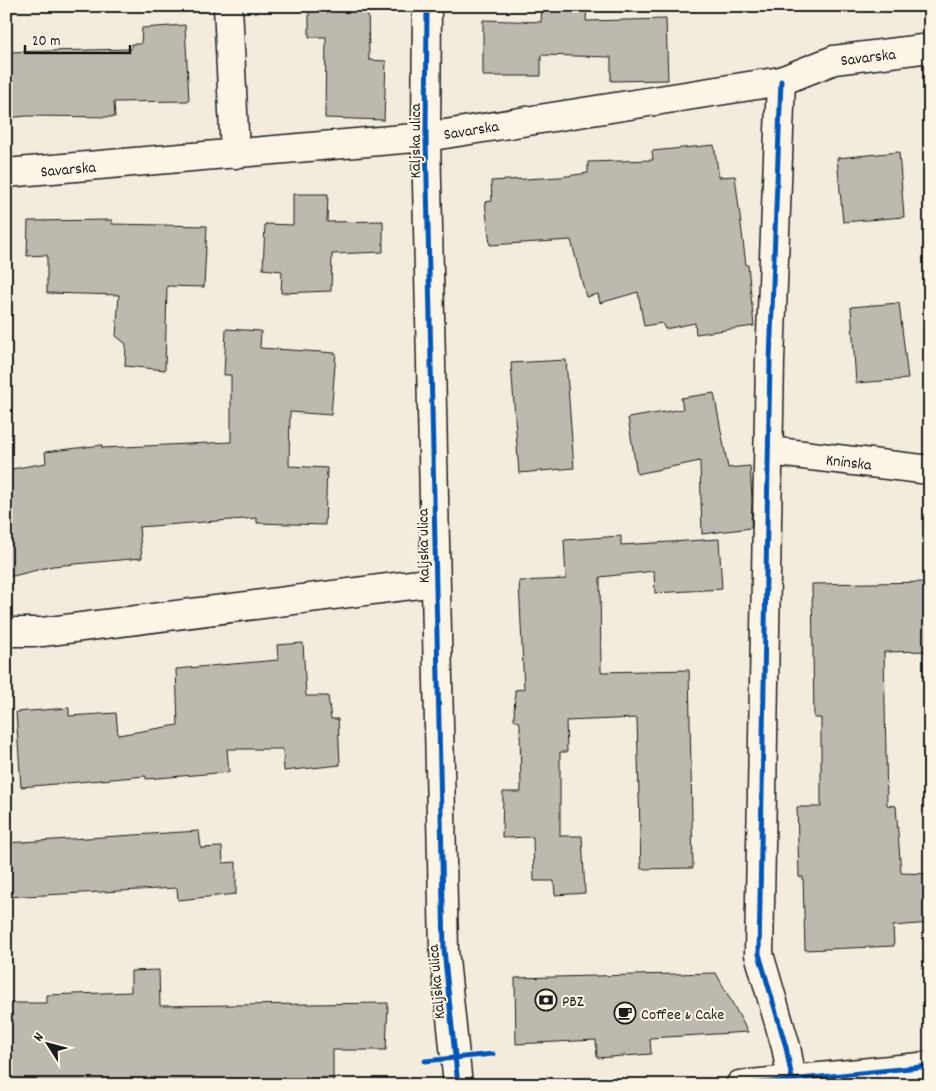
<svg xmlns="http://www.w3.org/2000/svg" width="936" height="1091" font-family="Dekko,sans-serif">
  <style>
    .building { fill: #beb9ae; stroke: #1c1c1c }
    .lines { fill: none; stroke-linecap: round; stroke-linejoin: round }
    .street-casing { stroke: #1c1c1c; stroke-width: 31 }
    .secondary-casing { stroke: #1c1c1c; stroke-width: 31 }
    .street { stroke: #fcf5e5; stroke-width: 28 }
    .secondary { stroke: #fcf5e5; stroke-width: 28 }
    .cycleway-casing { stroke: #fcf5e5; stroke-width: 8 }
    .cycleway { stroke: #0057b8; stroke-width: 5 }
    .labels { text-anchor: middle; stroke-width: 4; stroke-linejoin: round; paint-order: stroke }
    .street-label { font-size: 16px; fill: #1c1c1c; stroke: #fcf5e5 }
    .poi-label { font-size: 16px; fill: #1c1c1c; stroke: #fcf5e5; text-anchor: start }
  </style>
  <rect width="100%" height="100%" fill="#f3ecdd"/>
  <filter id="ink" filterUnits="userSpaceOnUse"><feTurbulence type="fractalNoise" baseFrequency=".02" numOctaves="2"/><feDisplacementMap in="SourceGraphic" scale="10" xChannelSelector="R" yChannelSelector="G"/><feConvolveMatrix kernelMatrix="1 2 1 2 8 2 1 2 1" color-interpolation-filters="sRGB"/></filter>
  <g filter="url(#ink)">
    <path class="building" d="M 309,6 L 368,6 L 369,60 L 386,61 L 384,120 L 325,118 L 326,37 L 309,37 Z
      M 542,6 L 587,6 L 586,21 L 666,19 L 668,80 L 611,81 L 611,57 L 541,55 L 541,76 L 483,76 L 483,20 L 541,22 Z
      M 185,25 L 189,101 L 114,102 L 115,117 L 27,116 L 6,118 L 6,52 L 131,49 L 131,44 L 141,44 L 142,28 Z
      M 714,145 L 719,177 L 735,176 L 746,265 L 748,265 L 754,326 L 696,334 L 695,323 L 665,329 L 662,323 L 644,326 L 638,292 L 600,303 L 598,294 L 586,297 L 571,240 L 490,245 L 485,202 L 492,201 L 491,181 L 560,177 L 588,173 L 588,162 L 653,160 L 652,151 Z
      M 899,152 L 904,217 L 843,222 L 837,158 Z
      M 293,194 L 328,194 L 327,222 L 383,221 L 383,252 L 332,254 L 331,291 L 281,293 L 282,271 L 263,269 L 265,224 L 293,225 Z
      M 112,220 L 112,224 L 207,226 L 204,287 L 167,286 L 165,370 L 125,366 L 126,344 L 116,336 L 119,295 L 47,293 L 47,255 L 27,256 L 28,221 Z
      M 899,303 L 908,379 L 856,383 L 851,307 Z
      M 226,329 L 261,331 L 260,348 L 336,353 L 331,415 L 290,412 L 289,466 L 327,468 L 325,525 L 257,523 L 257,518 L 139,527 L 142,558 L 53,566 L 9,577 L 6,557 L 6,470 L 46,463 L 45,452 L 102,445 L 102,448 L 231,442 L 231,375 L 224,375 Z
      M 566,360 L 574,468 L 519,473 L 511,363 Z
      M 714,393 L 728,468 L 750,466 L 752,499 L 751,528 L 702,534 L 700,461 L 637,474 L 628,418 L 683,409 L 681,398 Z
      M 621,536 L 621,545 L 719,539 L 722,589 L 655,593 L 654,571 L 600,577 L 601,672 L 689,670 L 693,868 L 641,869 L 637,718 L 566,721 L 567,752 L 560,752 L 560,836 L 582,836 L 585,893 L 555,895 L 554,881 L 534,881 L 533,837 L 502,838 L 503,792 L 521,792 L 520,723 L 514,719 L 515,690 L 524,689 L 519,581 L 566,579 L 564,540 Z
      M 930,582 L 930,651 L 884,652 L 887,805 L 896,806 L 901,873 L 930,874 L 930,923 L 893,926 L 894,946 L 805,950 L 803,877 L 799,877 L 797,807 L 821,807 L 821,718 L 814,718 L 812,584 Z
      M 303,643 L 306,696 L 328,696 L 331,719 L 338,719 L 340,765 L 284,771 L 283,749 L 227,749 L 229,772 L 146,779 L 146,776 L 21,787 L 16,712 L 69,708 L 69,716 L 116,713 L 118,735 L 178,725 L 176,669 L 278,660 L 277,645 Z
      M 199,831 L 201,848 L 222,847 L 223,863 L 236,862 L 236,894 L 178,900 L 177,888 L 6,897 L 6,843 Z
      M 159,970 L 160,1006 L 388,1003 L 386,1050 L 333,1050 L 333,1085 L 6,1085 L 6,1003 L 47,1003 L 47,995 L 131,992 L 131,971 Z
      M 716,973 L 748,1032 L 650,1038 L 651,1054 L 597,1058 L 596,1040 L 516,1044 L 515,978 Z"/>
    <g class="lines">
      <g class="street-casing">
        <path id="street" d="M 228,6 L 235,154
          M 427,6 L 426,137 L 444,950 L 458,1085
          M 781,81 L 770,360 L 759,954 L 786,1047 L 792,1079
          M 6,173 L 426,137 L 781,81 L 834,60 L 930,48
          M 769,451 L 930,470
          M 6,632 L 42,632 L 435,582"/>
      </g>
      <g class="secondary-casing">
        <path id="secondary" d="M 740,1085 L 930,1066"/>
      </g>
      <use href="#street" class="street"/>
      <use href="#secondary" class="secondary"/>
      <g class="cycleway-casing">
        <path id="cycleway" d="M 427,6 L 426,137 L 444,950 L 458,1085
          M 781,81 L 770,360 L 759,954 L 786,1047 L 792,1079
          M 425,1061 L 493,1054
          M 740,1085 L 930,1066"/>
      </g>
      <use href="#cycleway" class="cycleway"/>
    </g>
  </g>
  <defs>
    <g id="bank-ring" transform="scale(1.125)"><circle r="9.5" fill="#fcf5e5" stroke="#1c1c1c" stroke-width="1.5"/><path d="M-6-4H6V4H-6ZM0-2.3a2.3 2.3 0 1 0 0 4.6a2.3 2.3 0 1 0 0-4.6Z" fill="#1c1c1c"/></g>
    <g id="cafe-ring" transform="scale(1.125)"><circle r="9.5" fill="#fcf5e5" stroke="#1c1c1c" stroke-width="1.5"/><path d="M-5.5-4.5H6V0H3Q3 3.5 0 3.5H-2.5Q-5.5 3.5-5.5 0ZM3-3.2v2h1.7v-2ZM-6 4.5H4V6H-6Z" fill="#1c1c1c"/></g>
  </defs>
  <g fill-rule="evenodd">
    <use href="#bank-ring" x="546" y="1000"/>
    <use href="#cafe-ring" x="625" y="1013"/>
  </g>
  <g class="labels">
    <g class="street-label">
      <text transform="translate(868 56) rotate(-7)" y="6">Savarska</text>
      <text transform="translate(471 129) rotate(-9)" y="6">Savarska</text>
      <text transform="translate(414 141) rotate(-90)" y="6">Kaljska ulica</text>
      <text transform="translate(68 168) rotate(-5)" y="6">Savarska</text>
      <text transform="translate(849 461) rotate(7)" y="6">Kninska</text>
      <text transform="translate(422 546) rotate(-91)" y="6">Kaljska ulica</text>
      <text transform="translate(435 982) rotate(-95)" y="6">Kaljska ulica</text>
    </g>
    <g class="poi-label">
      <text x="562" y="1006">PBZ</text>
      <text x="641" y="1019">Coffee &amp; Cake</text>
    </g>
  </g>
  <rect width="936" height="1091" fill="none" stroke="#fcf5e5" stroke-width="25"/>
  <rect x="12" y="12" width="911" height="1066" fill="none" stroke="#1c1c1c" stroke-width="2" filter="url(#ink)"/>
  <g transform="translate(48 1044) rotate(306)" stroke="#fcf5e5" stroke-width="4" paint-order="stroke">
  <path d="M0-4L9 19L0 12L-9 19Z" fill="#1c1c1c"/>
  <text y="-8" font-size="14" font-weight="bold" text-anchor="middle" fill="#1c1c1c">N</text>
  </g>
  <path d="M25 45v8h105v-8" fill="none" stroke="#1c1c1c" stroke-width="2.5"/>
  <text x="32" y="45" font-size="15" fill="#1c1c1c" stroke="#fcf5e5" stroke-width="4" paint-order="stroke">20 m</text>
</svg>
